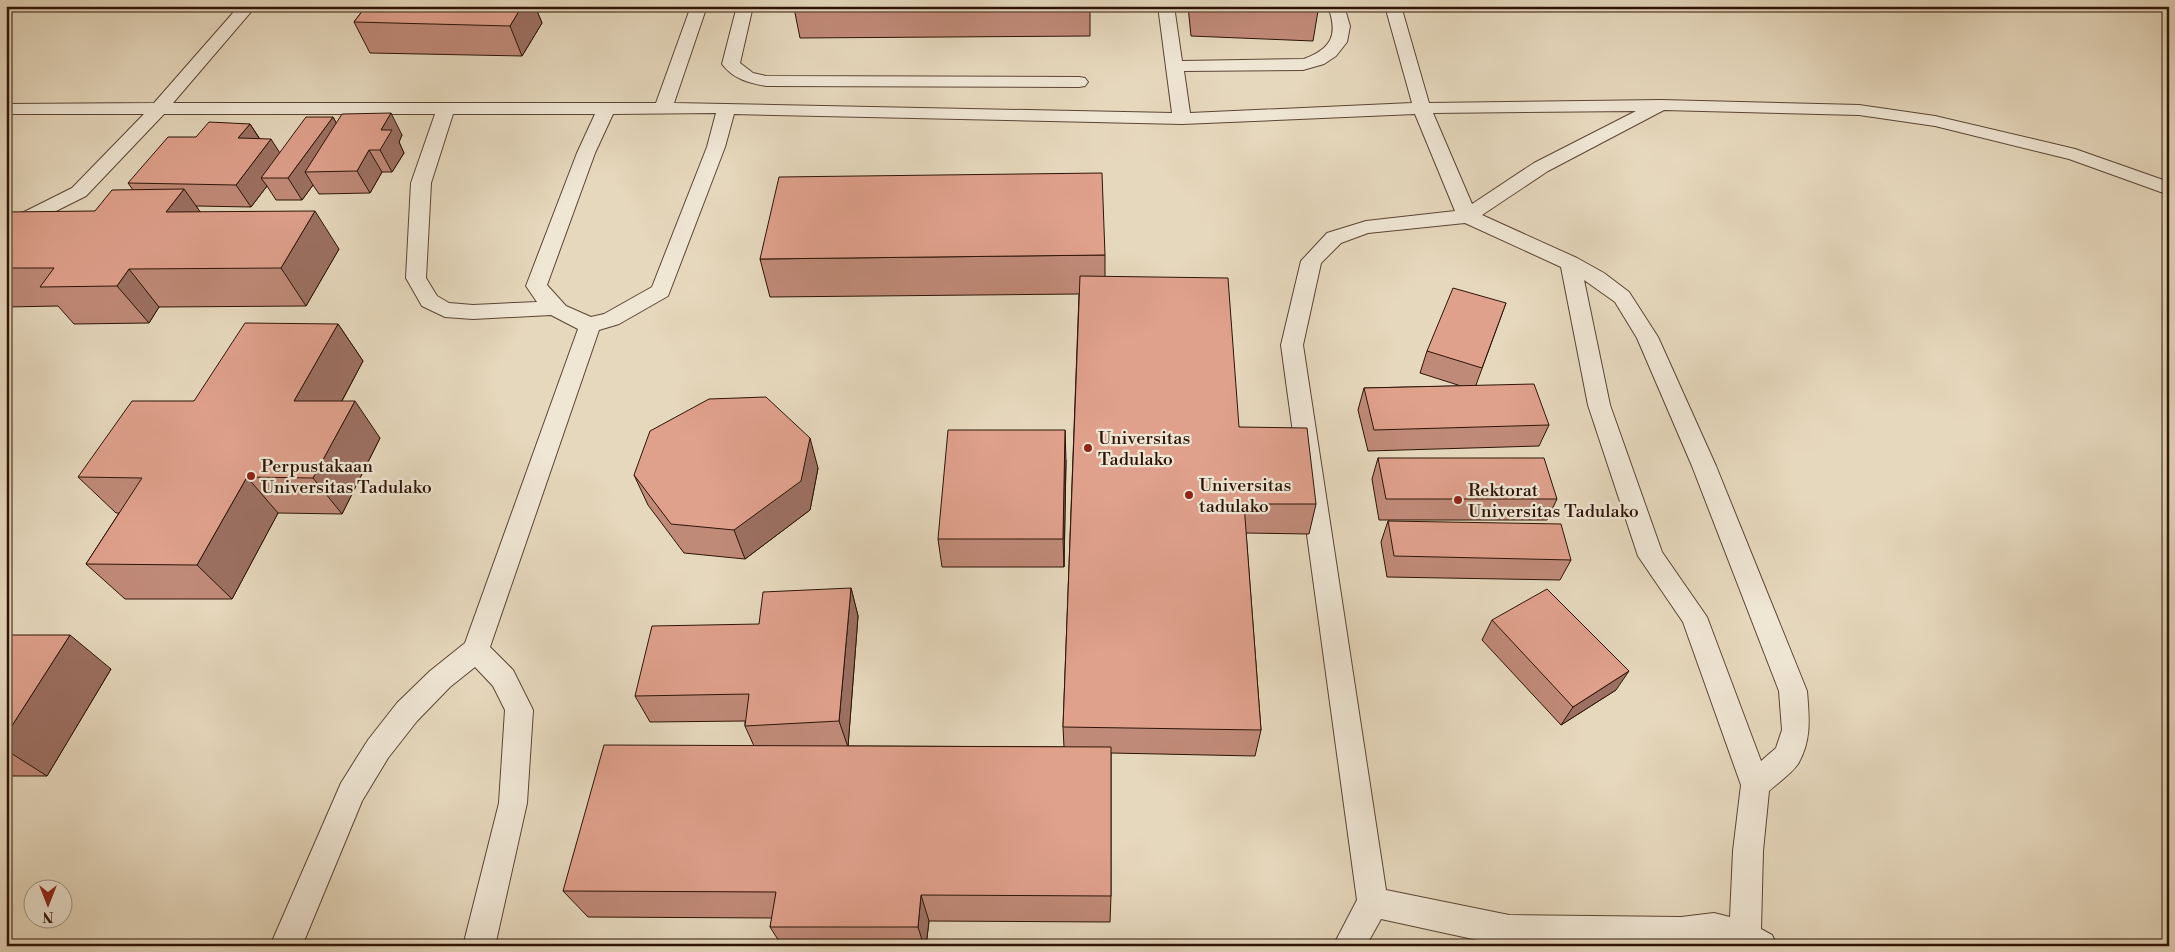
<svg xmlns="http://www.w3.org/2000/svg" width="2175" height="952" font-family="'Libre Bodoni',serif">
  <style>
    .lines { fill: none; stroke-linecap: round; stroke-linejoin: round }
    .lane-casing { stroke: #5b4534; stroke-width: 2 }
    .lane { fill: #efe6d4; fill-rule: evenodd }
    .wall { fill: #c08a78; stroke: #2d1406 }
    .shaded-wall { fill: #9c7062; stroke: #2d1406 }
    .building { fill: #dfa08c; stroke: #2d1406 }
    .poi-dot { fill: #8f2418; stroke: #efe6d4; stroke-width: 2 }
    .labels { text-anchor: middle; stroke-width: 4.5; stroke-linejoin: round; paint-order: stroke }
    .poi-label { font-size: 18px; fill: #2d1406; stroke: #efe6d4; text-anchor: start }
  </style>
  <rect width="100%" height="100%" fill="#e6d8bd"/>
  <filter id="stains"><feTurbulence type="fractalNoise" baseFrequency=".004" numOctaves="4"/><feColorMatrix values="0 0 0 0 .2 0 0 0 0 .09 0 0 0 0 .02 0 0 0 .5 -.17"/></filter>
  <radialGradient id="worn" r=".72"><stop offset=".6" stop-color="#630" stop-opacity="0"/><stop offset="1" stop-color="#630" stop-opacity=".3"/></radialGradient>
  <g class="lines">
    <g class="lane-casing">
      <path id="lane" d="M 239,6 L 256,6 L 173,103 L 656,103 L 691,6 L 707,6 L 674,103 L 1172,113 L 1158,6 L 1174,6 L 1182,61 L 1304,59 C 1333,48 1338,34 1328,6 L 1344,6 L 1350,26 L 1347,42 L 1336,56 L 1324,64 L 1303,70 L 1184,71 L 1190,113 L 1412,103 L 1385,6 L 1401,6 L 1429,103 L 1661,100 L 1859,105 L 1935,116 L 2075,149 L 2169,182 L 2169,195 L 2069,159 L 1935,126 L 1859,115 L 1664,110 L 1548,171 L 1482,215 L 1577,258 L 1604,273 L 1629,292 L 1658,337 L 1716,466 L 1807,691 C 1809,717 1812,740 1798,764 C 1791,774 1778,783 1769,791 L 1763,851 L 1761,929 L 1772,935 L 1777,946 L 1722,946 L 1714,943 L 1699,946 L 1505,946 L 1381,919 L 1366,946 L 1333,946 L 1357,900 L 1281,345 L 1301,261 L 1327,233 L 1366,221 L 1455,211 L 1415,114 L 1182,124 L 734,114 L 725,147 L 668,296 L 619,324 L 599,330 L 490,647 L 513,670 L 533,710 L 527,803 L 495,946 L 463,946 L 499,803 L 505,710 L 493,686 L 475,667 L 450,687 L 417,721 L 388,758 L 362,801 L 302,946 L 270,946 L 341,783 L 368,740 L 397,703 L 430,671 L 465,643 L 578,329 L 551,315 L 473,319 L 445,317 L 422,306 L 406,278 L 411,183 L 435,114 L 164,114 L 86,196 L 38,220 L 6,230 L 6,217 L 24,212 L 72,188 L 144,114 L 6,114 L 6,104 L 154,103 ZM 1636,111 L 1534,163 L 1472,204 L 1433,113 ZM 716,113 L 707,147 L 652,287 L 604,314 L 591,317 L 566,306 L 547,285 L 595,153 L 613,114 ZM 453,114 L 595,114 L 577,153 L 526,286 L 537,302 L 473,305 L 449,303 L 437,296 L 426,278 L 431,183 ZM 1465,223 L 1561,267 L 1588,405 L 1638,556 L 1683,622 L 1741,785 L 1733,851 L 1730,917 L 1714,913 L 1681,917 L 1509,915 L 1386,890 L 1303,345 L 1321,263 L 1341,243 L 1368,233 ZM 1584,280 L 1615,302 L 1637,338 L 1692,466 L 1779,691 L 1782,730 L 1776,748 L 1761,761 L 1707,617 L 1662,552 L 1610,405 Z
        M 737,6 L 753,6 L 740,63 L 753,73 L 766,76 L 1079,77 L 1085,78 L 1088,82 L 1085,86 L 1079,87 L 766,86 C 749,83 733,79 722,64 Z"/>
    </g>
    <use href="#lane" class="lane"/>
  </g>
  <path class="wall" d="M 320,6 L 535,6 L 542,23 L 522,56 L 370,53 L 354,22 L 363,10 L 322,9 Z
    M 795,6 L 1090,6 L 1090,36 L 800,38 L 794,8 Z
    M 1188,6 L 1317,6 L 1318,11 L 1313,41 L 1191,36 Z
    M 333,117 L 336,123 L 402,135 L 399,142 L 404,153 L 392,172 L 382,172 L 370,193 L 319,194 L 313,185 L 302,200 L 276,200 L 267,186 L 251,207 L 196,206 L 200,212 L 339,249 L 306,306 L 159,307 L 149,323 L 74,324 L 58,306 L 6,307 L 6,268 L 95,211 L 133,190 L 128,183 L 196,137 L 250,124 L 260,139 L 280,153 Z
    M 1105,255 L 1105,276 L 1239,427 L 1316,504 L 1309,534 L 1246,533 L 1261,730 L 1255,756 L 1111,753 L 1111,896 L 1110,922 L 929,921 L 926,946 L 782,946 L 770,927 L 772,918 L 588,917 L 563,891 L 754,746 L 745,726 L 745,721 L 650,722 L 635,696 L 759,624 L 851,588 L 858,616 L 848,746 L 1064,747 L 1063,727 L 1079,294 L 770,297 L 760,259 Z
    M 1506,303 L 1476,385 L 1549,425 L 1539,446 L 1368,451 L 1358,410 L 1364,388 L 1461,386 L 1420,373 L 1427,351 Z
    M 338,324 L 363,361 L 342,401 L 380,438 L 342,514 L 278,513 L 232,599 L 125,599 L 86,564 L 119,513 L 116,513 L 78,477 L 194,401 Z
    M 1378,458 L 1557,499 L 1547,520 L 1379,520 L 1372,479 Z
    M 1066,460 L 1064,567 L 942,567 L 938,539 Z
    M 818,468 L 810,510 L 745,559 L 684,553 L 648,505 L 634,475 Z
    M 1388,521 L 1571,560 L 1560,580 L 1387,577 L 1381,542 Z
    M 1492,620 L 1616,690 L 1561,725 L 1482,640 Z
    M 6,635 L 111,669 L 47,776 L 6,776 Z"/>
  <path class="shaded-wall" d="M 522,6 L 535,6 L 542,23 L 522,56 L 510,26 Z
    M 391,113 L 402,135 L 399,142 L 404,153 L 392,172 L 380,150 L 381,130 Z
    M 333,117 L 345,139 L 305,172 L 313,185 L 302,200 L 288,178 Z
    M 250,124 L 264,146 L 238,138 Z
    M 271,139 L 285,161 L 261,178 L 267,186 L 251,207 L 236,185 Z
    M 369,150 L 382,172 L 370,193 L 357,171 Z
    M 184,189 L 211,227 L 166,212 Z
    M 315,211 L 339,249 L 306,306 L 281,268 Z
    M 129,269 L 159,307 L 149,323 L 117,286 Z
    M 338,324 L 363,361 L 322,438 L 294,401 Z
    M 355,401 L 380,438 L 342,514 L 313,478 Z
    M 1065,430 L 1066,460 L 1064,567 L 1063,539 Z
    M 810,438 L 818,468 L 810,510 L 745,559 L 734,530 Z
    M 247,477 L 278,513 L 232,599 L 197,565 Z
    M 851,588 L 858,616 L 848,747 L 839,721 Z
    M 70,635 L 111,669 L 47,776 L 6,750 L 6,735 Z
    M 1629,671 L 1616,690 L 1561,725 L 1573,707 Z
    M 921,895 L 929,921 L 926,946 L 924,946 L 918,927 Z"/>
  <path class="building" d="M 366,6 L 522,6 L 510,26 L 354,22 Z
    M 795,6 L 994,6 L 794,8 Z
    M 1198,6 L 1317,6 L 1318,11 Z
    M 391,113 L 381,130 L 392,130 L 380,150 L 369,150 L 357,171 L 305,172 L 342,114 Z
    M 306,117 L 333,117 L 288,178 L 261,178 Z
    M 209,122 L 250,124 L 238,138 L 271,139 L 236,185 L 128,183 L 168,137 L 196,137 Z
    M 1102,173 L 1105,255 L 760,259 L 779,177 Z
    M 184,189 L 166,212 L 315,211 L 281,268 L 129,269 L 117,286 L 40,287 L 54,268 L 6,268 L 6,212 L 95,211 L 112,190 Z
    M 1080,276 L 1228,278 L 1239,427 L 1307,428 L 1316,504 L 1244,504 L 1261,730 L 1063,727 Z
    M 1453,288 L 1506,303 L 1482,368 L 1427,351 Z
    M 245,323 L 338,324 L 294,401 L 355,401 L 313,478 L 247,477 L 197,565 L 86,564 L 142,478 L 78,477 L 132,401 L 194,401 Z
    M 1534,384 L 1549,425 L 1374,430 L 1364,388 Z
    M 766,397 L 810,438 L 801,481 L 734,530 L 671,524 L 634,475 L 650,431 L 709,399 Z
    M 948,430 L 1065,430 L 1063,539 L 938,539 Z
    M 1378,458 L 1544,458 L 1557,499 L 1386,499 Z
    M 1388,521 L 1561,524 L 1571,560 L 1394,556 Z
    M 851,588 L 839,721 L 745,726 L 749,694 L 635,696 L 652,626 L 759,624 L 763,592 Z
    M 1547,589 L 1629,671 L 1573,707 L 1492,620 Z
    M 6,635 L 70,635 L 6,735 Z
    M 604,745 L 1111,747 L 1111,896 L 921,895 L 918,927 L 770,927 L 776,892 L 563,891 Z"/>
  <g class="poi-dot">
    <circle cx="1088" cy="448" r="5"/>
    <circle cx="251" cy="476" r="5"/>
    <circle cx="1189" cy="495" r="5"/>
    <circle cx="1458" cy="500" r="5"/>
  </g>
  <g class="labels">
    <g class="poi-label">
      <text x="1098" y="444">Universitas<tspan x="1098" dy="21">Tadulako</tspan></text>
      <text x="261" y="472">Perpustakaan<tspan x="261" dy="21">Universitas Tadulako</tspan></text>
      <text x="1199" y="491">Universitas<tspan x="1199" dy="21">tadulako</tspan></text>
      <text x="1468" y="496">Rektorat<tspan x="1468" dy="21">Universitas Tadulako</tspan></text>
    </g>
  </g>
  <rect width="2175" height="952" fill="none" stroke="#e6d8bd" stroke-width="25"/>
  <rect x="8" y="8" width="2160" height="937" fill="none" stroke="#2d1406" stroke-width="2.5"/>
  <rect x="12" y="12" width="2150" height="927" fill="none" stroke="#2d1406"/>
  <g transform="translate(48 904) rotate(180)"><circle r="24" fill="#efe6d4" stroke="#a19282"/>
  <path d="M0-4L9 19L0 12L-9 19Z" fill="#8f2418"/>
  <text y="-8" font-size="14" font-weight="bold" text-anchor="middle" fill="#2d1406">N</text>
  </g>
  <rect width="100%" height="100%" filter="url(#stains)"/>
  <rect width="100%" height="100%" fill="url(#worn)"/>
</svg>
